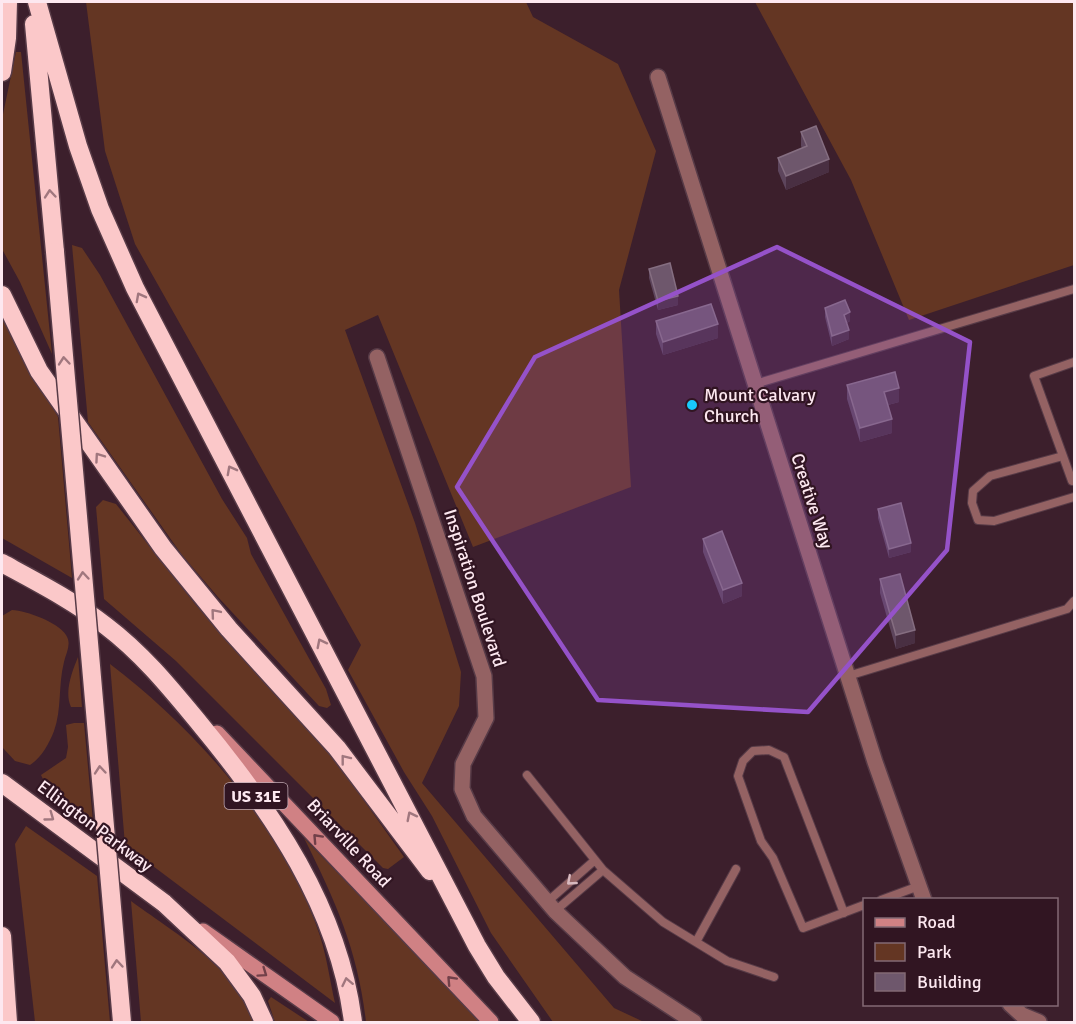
<svg xmlns="http://www.w3.org/2000/svg" width="1076" height="1024" font-family="Signika,sans-serif">
  <style>
    .green { fill: #643623 }
    .lines { fill: none; stroke-linecap: round; stroke-linejoin: round }
    .service-casing { stroke: #573b47; stroke-width: 10 }
    .minor-casing { stroke: #573b47; stroke-width: 18 }
    .secondary-casing { stroke: #573b47; stroke-width: 18 }
    .motorway-casing { stroke: #573b47; stroke-width: 21 }
    .service { stroke: #946263; stroke-width: 8 }
    .minor { stroke: #946263; stroke-width: 15 }
    .secondary { stroke: #d08184; stroke-width: 15 }
    .motorway { stroke: #fbc8c9; stroke-width: 18 }
    .motorway-bridge-casing { stroke: #573b47; stroke-width: 21; stroke-linecap: butt }
    .motorway-bridge { stroke: #fbc8c9; stroke-width: 18 }
    .wall { fill: #5d455c }
    .shaded-wall { fill: #492f42 }
    .building { fill: #6e576c; stroke: #856e81; stroke-width: 1.5 }
    .oneway { stroke: #a0777e }
    .oneway2 { stroke: #714049 }
    .oneway3 { stroke: #d8b9bf }
    .marked { fill: #9552c9; fill-opacity: 0.2; stroke: #9552c9; stroke-width: 4.5; stroke-linejoin: round }
    .poi-dot { fill: #18cafc; stroke: #311522; stroke-width: 2 }
    .labels { text-anchor: middle; stroke-width: 4.5; stroke-linejoin: round; paint-order: stroke }
    .shield { fill: #311522; stroke: #c0a9b2; stroke-width: 1.5 }
    .shield-label { font-size: 16px; font-weight: bold; fill: #fde8f0 }
    .poi-label { font-size: 18px; fill: #fde8f0; stroke: #311522; text-anchor: start }
    .street-label { font-size: 18px; fill: #fde8f0; stroke: #311522 }
  </style>
  <rect width="100%" height="100%" fill="#3c1f2c"/>
  <path class="green" d="M 86,2 L 526,2 L 533,17 L 618,64 L 656,151 L 619,290 L 631,487 L 473,547 L 378,315 L 345,330 L 415,523 L 461,672 L 459,706 L 422,783 L 614,1008 L 644,1022 L 553,1022 L 491,933 L 432,816 L 404,772 L 348,670 L 361,645 L 135,244 L 105,151 Z
    M 755,2 L 1074,2 L 1074,265 L 909,320 L 851,180 Z
    M 16,52 L 21,52 L 52,354 L 20,282 L 2,249 L 2,119 Z
    M 72,245 L 82,248 L 100,275 L 222,499 L 247,538 L 251,554 L 326,689 L 331,705 L 327,708 L 319,706 L 218,597 L 182,555 L 88,422 Z
    M 2,316 L 58,417 L 72,578 L 2,538 Z
    M 103,500 L 116,504 L 195,604 L 328,750 L 404,857 L 388,869 L 383,868 L 176,661 L 104,599 L 96,507 Z
    M 12,610 C 27,611 58,622 66,635 C 72,644 66,653 64,662 C 58,685 62,709 54,731 C 49,744 41,758 30,765 L 15,761 L 2,747 L 2,616 Z
    M 78,657 L 82,707 L 71,707 C 64,692 72,672 78,657 Z
    M 110,664 C 197,730 286,831 320,936 C 327,958 330,981 335,1003 L 125,845 Z
    M 74,723 L 84,723 L 93,822 C 76,809 50,795 41,775 L 66,758 L 68,747 L 66,725 Z
    M 26,826 L 97,876 L 110,1022 L 35,1022 L 15,844 Z
    M 304,838 L 482,1022 L 366,1022 C 358,951 336,902 304,838 Z
    M 131,901 C 170,930 243,972 253,1022 L 141,1022 Z
    M 271,997 L 309,1022 L 275,1022 L 268,1001 Z"/>
  <g class="lines">
    <g class="service-casing">
      <path id="service" d="M 755,384 L 1074,289
        M 1063,456 L 990,476 L 973,491 L 972,503 L 978,520 L 994,521 L 1074,497
        M 1072,481 L 1034,376 L 1074,362
        M 848,676 L 1067,609 L 1074,601
        M 527,775 L 603,870 L 663,922 L 727,961 L 774,977
        M 881,900 L 919,886
        M 547,902 L 595,860
        M 555,911 L 603,870
        M 844,913 L 784,757 L 769,750 L 753,751 L 743,761 L 738,776 L 761,841 L 773,858 L 803,928 L 864,905
        M 696,942 L 736,869"/>
    </g>
    <g class="minor-casing">
      <path id="minor" d="M 658,77 L 875,762 L 924,900
        M 377,357 L 484,676 L 486,718 L 463,764 L 462,789 L 474,816 L 555,911 L 625,977 L 694,1022
        M 1010,1004 L 1022,1015 L 1039,1022"/>
    </g>
    <g class="secondary-casing">
      <path id="secondary" d="M 217,733 L 491,1022
        M 203,931 L 332,1022"/>
    </g>
    <g class="motorway-casing">
      <path id="motorway" d="M 37,2 L 78,146 L 100,209 L 135,288 L 477,946 L 496,977 L 531,1022
        M 34,24 L 55,252
        M 2,72 L 7,38 L 8,2
        M 2,295 L 39,371 L 163,548 L 229,629 L 337,748 L 430,871
        M 2,563 C 37,582 74,601 106,626 C 143,654 171,689 200,724 C 272,811 339,908 353,1022
        M 2,783 L 164,903 L 227,962 L 252,996 L 264,1022
        M 2,936 L 8,1022"/>
    </g>
    <use href="#service" class="service"/>
    <use href="#minor" class="minor"/>
    <use href="#secondary" class="secondary"/>
    <use href="#motorway" class="motorway"/>
    <g class="motorway-bridge-casing">
      <path id="motorway-bridge" d="M 55,252 L 122,1022"/>
    </g>
    <use href="#motorway-bridge" class="motorway-bridge"/>
  </g>
  <path class="wall" d="M 801,132 L 829,172 L 786,190 L 778,171 L 778,158 L 802,148 L 801,146 Z
    M 649,269 L 678,305 L 658,310 L 649,278 Z
    M 825,308 L 850,321 L 847,323 L 849,339 L 832,346 L 825,317 Z
    M 656,321 L 718,338 L 663,355 L 656,334 Z
    M 847,385 L 899,402 L 888,405 L 892,433 L 860,442 L 847,399 Z
    M 878,509 L 911,552 L 889,558 L 878,518 Z
    M 703,539 L 742,596 L 723,604 L 703,552 Z
    M 880,579 L 915,643 L 896,649 L 880,593 Z"/>
  <path class="shaded-wall" d="M 829,159 L 829,172 L 786,190 L 786,176 Z
    M 678,296 L 678,305 L 658,310 L 658,301 Z
    M 850,312 L 850,321 L 844,324 L 844,315 Z
    M 718,324 L 718,338 L 663,355 L 663,342 Z
    M 849,330 L 849,339 L 832,346 L 832,336 Z
    M 899,388 L 899,402 L 884,406 L 884,392 Z
    M 892,419 L 892,433 L 860,442 L 860,428 Z
    M 911,543 L 911,552 L 889,558 L 889,549 Z
    M 742,583 L 742,596 L 723,604 L 723,590 Z
    M 915,630 L 915,643 L 896,649 L 896,635 Z"/>
  <path class="building" d="M 816,126 L 829,159 L 786,176 L 778,158 L 807,146 L 801,132 Z
    M 670,263 L 678,296 L 658,301 L 649,269 Z
    M 845,300 L 850,312 L 844,315 L 849,330 L 832,336 L 825,308 Z
    M 711,304 L 718,324 L 663,342 L 656,321 Z
    M 895,372 L 899,388 L 884,392 L 892,419 L 860,428 L 847,385 Z
    M 901,503 L 911,543 L 889,549 L 878,509 Z
    M 722,531 L 742,583 L 723,590 L 703,539 Z
    M 900,574 L 915,630 L 896,635 L 880,579 Z"/>
  <defs><path id="oneway-chevron" d="M-2-3.5L2.5 0L-2 3.5" fill="none" stroke-width="1.6" stroke-linecap="round" stroke-linejoin="round" transform="scale(1.5)"/></defs>
  <g class="oneway">
    <use href="#oneway-chevron" transform="translate(50 194) rotate(-95)"/>
    <use href="#oneway-chevron" transform="translate(140 297) rotate(-118)"/>
    <use href="#oneway-chevron" transform="translate(64 361) rotate(-95)"/>
    <use href="#oneway-chevron" transform="translate(99 457) rotate(-125)"/>
    <use href="#oneway-chevron" transform="translate(231 470) rotate(-118)"/>
    <use href="#oneway-chevron" transform="translate(83 576) rotate(-95)"/>
    <use href="#oneway-chevron" transform="translate(215 613) rotate(-130)"/>
    <use href="#oneway-chevron" transform="translate(321 643) rotate(-117)"/>
    <use href="#oneway-chevron" transform="translate(345 759) rotate(-128)"/>
    <use href="#oneway-chevron" transform="translate(100 770) rotate(-95)"/>
    <use href="#oneway-chevron" transform="translate(411 816) rotate(-117)"/>
    <use href="#oneway-chevron" transform="translate(50 817) rotate(36)"/>
    <use href="#oneway-chevron" transform="translate(117 964) rotate(-95)"/>
    <use href="#oneway-chevron" transform="translate(347 982) rotate(-102)"/>
  </g>
  <g class="oneway2">
    <use href="#oneway-chevron" transform="translate(317 838) rotate(-133)"/>
    <use href="#oneway-chevron" transform="translate(263 973) rotate(35)"/>
    <use href="#oneway-chevron" transform="translate(451 980) rotate(-133)"/>
  </g>
  <use class="oneway3" href="#oneway-chevron" transform="translate(571 881) rotate(139)"/>
  <path class="marked" d="M 777,247 L 970,342 L 947,550 L 808,712 L 598,700 L 457,487 L 535,357 Z"/>
  <circle class="poi-dot" cx="692" cy="405" r="6"/>
  <g class="labels">
    <rect class="shield" x="224.5" y="783" width="63" height="26" rx="4.5"/>
    <g class="shield-label">
      <text x="256" y="802">US 31E</text>
    </g>
    <g class="poi-label">
      <text x="704" y="401">Mount Calvary<tspan x="704" dy="21">Church</tspan></text>
    </g>
    <g class="street-label">
      <text transform="translate(812 501) rotate(72)" y="6">Creative Way</text>
      <text transform="translate(475 588) rotate(72)" y="6">Inspiration Boulevard</text>
      <text transform="translate(95 826) rotate(37)" y="6">Ellington Parkway</text>
      <text transform="translate(349 843) rotate(47)" y="6">Briarville Road</text>
    </g>
  </g>
  <rect width="1076" height="1024" fill="none" stroke="#fde8f0" stroke-width="6"/>
  <rect x="863" y="898" width="195" height="108" fill="#311522" stroke="#836974" stroke-width="1.5"/>
  <rect x="875" y="918" width="30" height="9" fill="#d08184" stroke="#836974" stroke-width="1.5"/>
  <text x="917" y="928" font-size="18" fill="#fde8f0">Road</text>
  <rect x="875" y="943" width="30" height="18" fill="#643623" stroke="#836974" stroke-width="1.5"/>
  <text x="917" y="958" font-size="18" fill="#fde8f0">Park</text>
  <rect x="875" y="973" width="30" height="18" fill="#6e576c" stroke="#836974" stroke-width="1.5"/>
  <text x="917" y="988" font-size="18" fill="#fde8f0">Building</text>
</svg>
